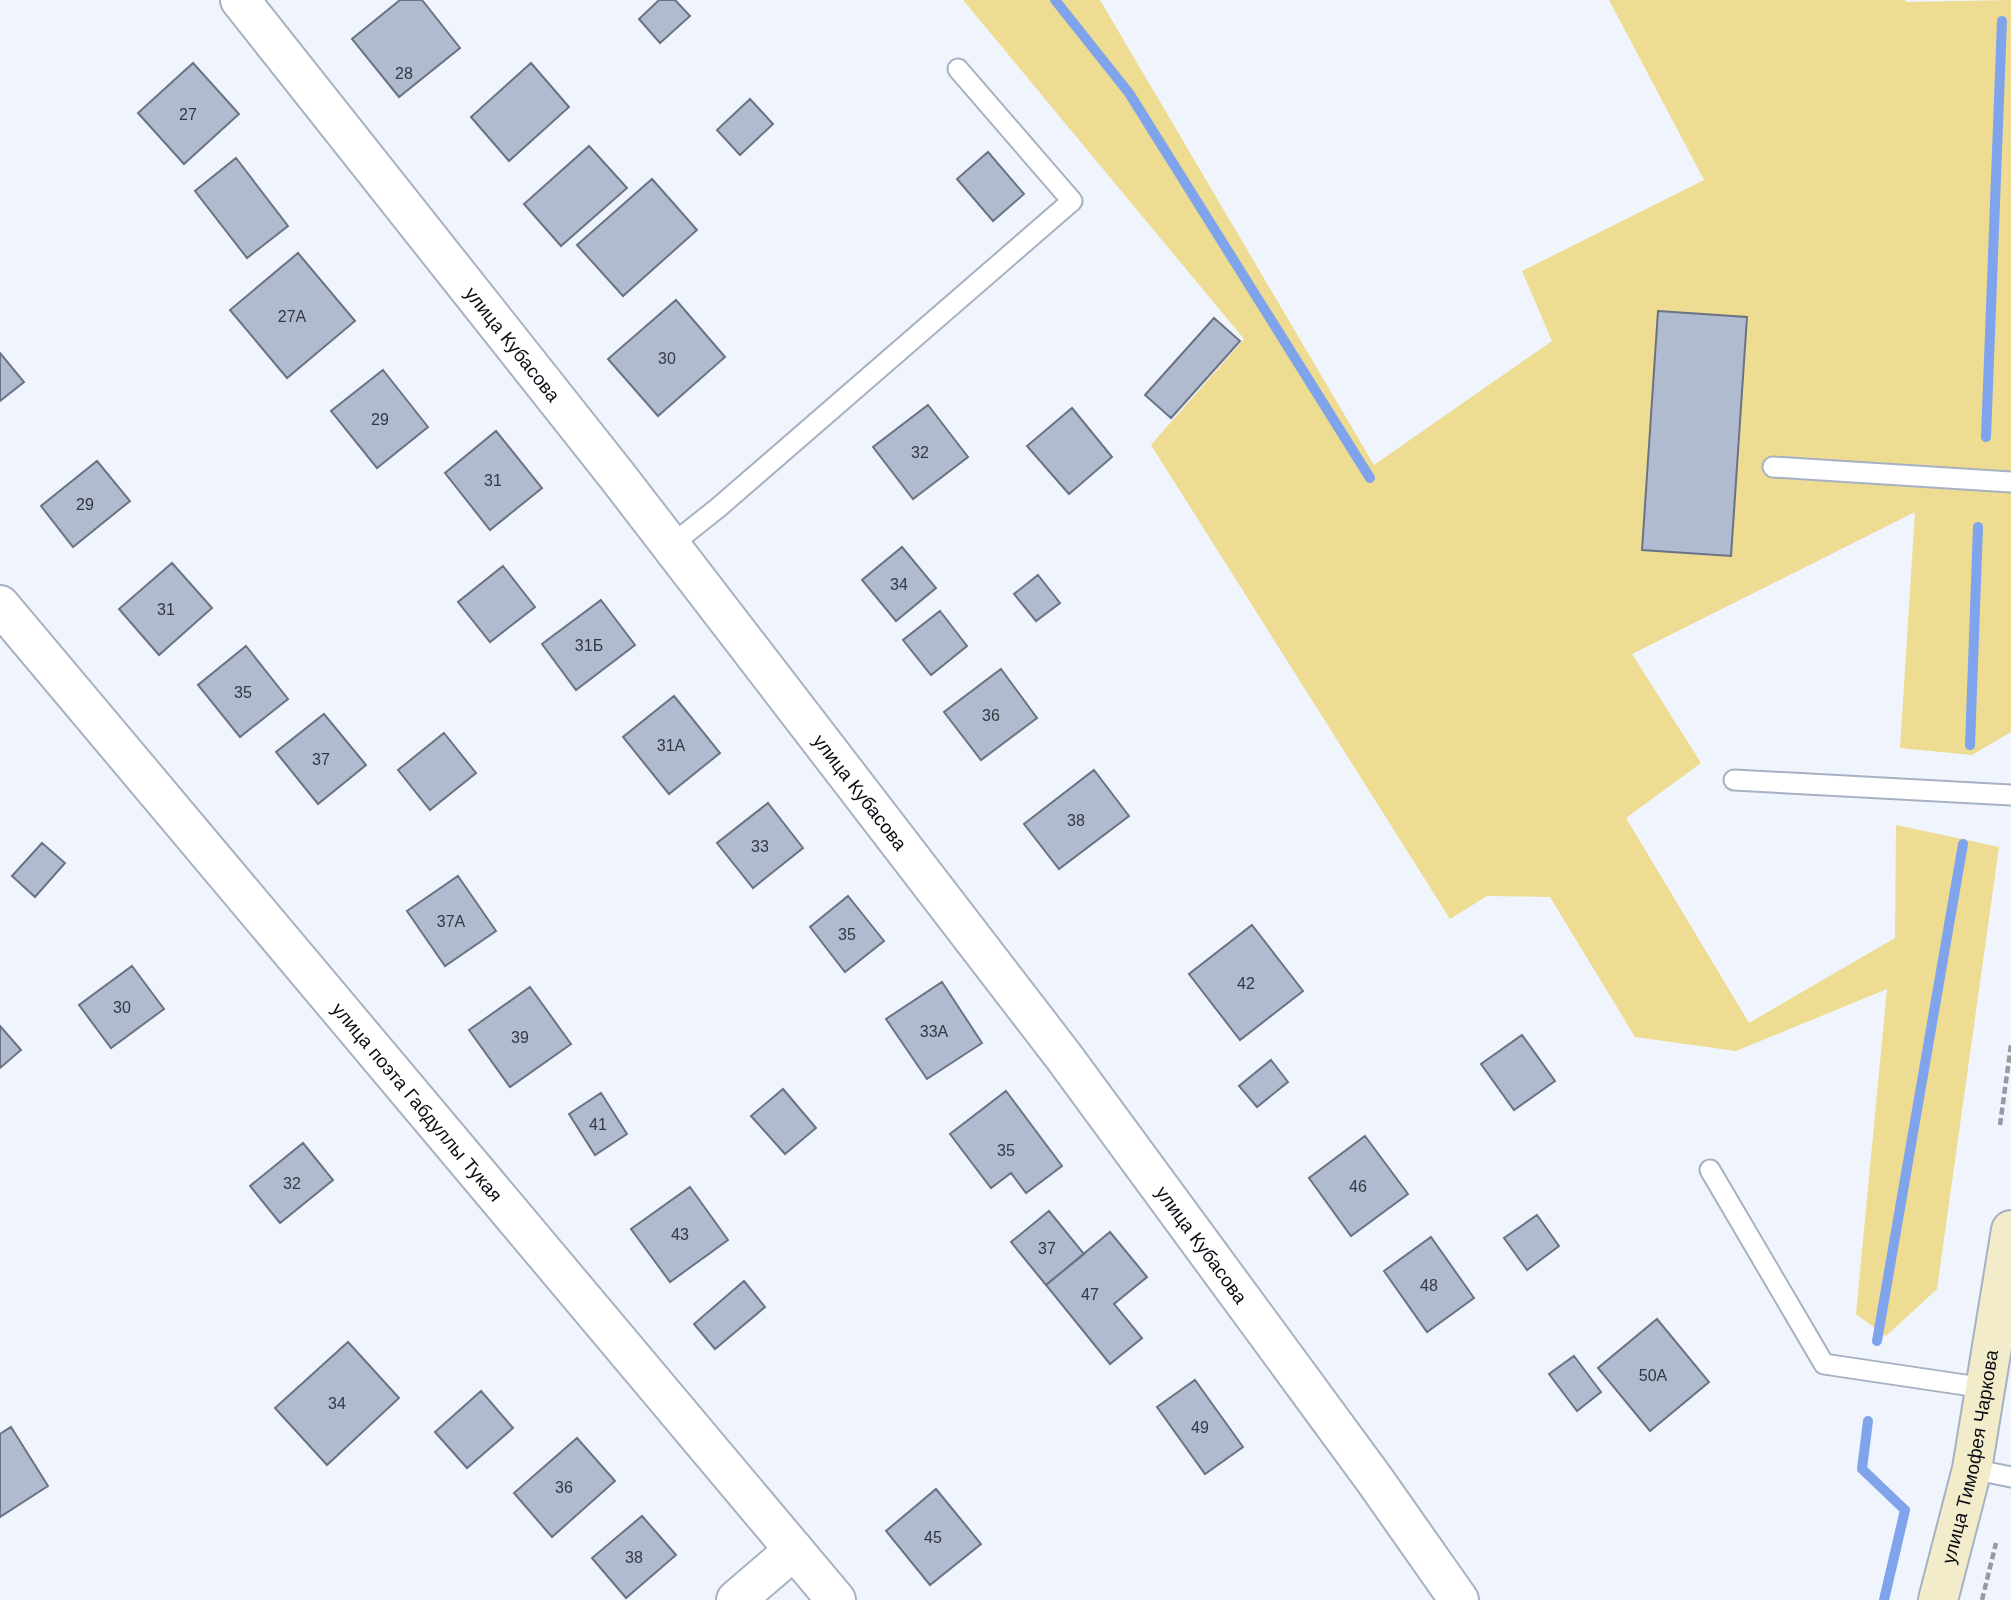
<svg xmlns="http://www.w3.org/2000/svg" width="2011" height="1600" font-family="Helvetica,sans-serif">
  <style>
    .green { fill: #eddc92 }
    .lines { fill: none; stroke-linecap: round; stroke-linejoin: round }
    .stream { stroke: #80a4eb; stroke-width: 10 }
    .building { fill: #b1bbcf; stroke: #6a7385; stroke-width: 2 }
    .service-casing { stroke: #a7b1c4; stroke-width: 23 }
    .minor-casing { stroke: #a7b1c4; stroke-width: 42 }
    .secondary-casing { stroke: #a7b1c4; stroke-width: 42 }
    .path { stroke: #9599a0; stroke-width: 4.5; stroke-dasharray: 7 3.5; stroke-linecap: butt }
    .service { stroke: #fff; stroke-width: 19 }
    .minor { stroke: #fff; stroke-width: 38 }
    .secondary { stroke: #f3ecca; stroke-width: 38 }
    .labels { text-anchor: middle; stroke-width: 7; stroke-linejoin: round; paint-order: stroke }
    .number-label { font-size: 16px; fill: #333842 }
    .street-label { font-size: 19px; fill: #090d13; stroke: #fff }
  </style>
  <rect width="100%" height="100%" fill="#f0f4fc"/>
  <path class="green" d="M 963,0 L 1100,0 L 1374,465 L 1552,341 L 1522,271 L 1704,180 L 1609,0 L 1905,0 L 1906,2 L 2011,0 L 2011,732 L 1972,755 L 1900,748 L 1915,512 L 1632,654 L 1701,763 L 1626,818 L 1749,1023 L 1895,938 L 1896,825 L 1999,847 L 1937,1289 L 1886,1336 L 1856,1314 L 1887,989 L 1736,1051 L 1635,1037 L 1550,897 L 1487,896 L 1450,919 L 1151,445 L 1244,339 Z"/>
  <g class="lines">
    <path class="stream" d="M 1055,0 L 1129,93 L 1370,478
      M 1986,437 L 2002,21
      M 1970,745 L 1978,527
      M 1877,1341 L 1963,844
      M 1868,1421 L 1862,1469 L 1905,1510 L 1884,1600"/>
  </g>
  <path class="building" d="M 400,0 L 422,0 L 460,48 L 399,97 L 352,39 Z
    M 659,0 L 675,0 L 690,16 L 660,43 L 639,19 Z
    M 193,63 L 239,114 L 184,164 L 138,113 Z
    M 531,63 L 569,107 L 509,161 L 471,117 Z
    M 750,99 L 773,124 L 740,155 L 717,130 Z
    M 589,146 L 627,188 L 561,246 L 524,204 Z
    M 988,152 L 1024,194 L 993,221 L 957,179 Z
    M 236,158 L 288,226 L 247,258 L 195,191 Z
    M 652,179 L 697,230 L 623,296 L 577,245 Z
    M 298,253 L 355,321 L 287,378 L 230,310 Z
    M 676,300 L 725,357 L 658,416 L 608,359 Z
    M 1658,311 L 1747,317 L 1731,556 L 1642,550 Z
    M 1214,318 L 1240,341 L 1171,418 L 1145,395 Z
    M 0,353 L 24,382 L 0,401 Z
    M 383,370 L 428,427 L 377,468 L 331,411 Z
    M 928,405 L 968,457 L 913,499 L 873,447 Z
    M 1072,408 L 1112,457 L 1069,494 L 1027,446 Z
    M 496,431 L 542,488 L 490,530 L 445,473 Z
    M 97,461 L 130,501 L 73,547 L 41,506 Z
    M 902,547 L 936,588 L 896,621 L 862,580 Z
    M 172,563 L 212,608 L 159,655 L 119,609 Z
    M 503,566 L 535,607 L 490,642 L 458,602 Z
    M 1038,575 L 1060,603 L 1036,621 L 1014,594 Z
    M 601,600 L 635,645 L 576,690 L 542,644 Z
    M 940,611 L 967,646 L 931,675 L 903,640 Z
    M 246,646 L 288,699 L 240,737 L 198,685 Z
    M 1001,669 L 1037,718 L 981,760 L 944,712 Z
    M 674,696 L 720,753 L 669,794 L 623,737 Z
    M 324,714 L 366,765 L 318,804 L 276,752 Z
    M 444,733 L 476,773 L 430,810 L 398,770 Z
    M 1094,770 L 1129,816 L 1059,869 L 1024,824 Z
    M 768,803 L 803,848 L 753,888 L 717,843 Z
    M 42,843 L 65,863 L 35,897 L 12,876 Z
    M 458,876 L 496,931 L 445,966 L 407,911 Z
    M 848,896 L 884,941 L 845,972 L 810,927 Z
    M 1252,925 L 1303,991 L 1240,1040 L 1189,974 Z
    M 132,966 L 164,1009 L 111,1048 L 79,1005 Z
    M 942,982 L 982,1043 L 927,1079 L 886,1019 Z
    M 530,987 L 571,1044 L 510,1087 L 469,1030 Z
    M 0,1026 L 21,1050 L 0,1068 Z
    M 1522,1035 L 1555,1081 L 1514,1110 L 1481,1064 Z
    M 1271,1060 L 1288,1082 L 1257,1107 L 1239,1086 Z
    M 783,1089 L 816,1128 L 785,1154 L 751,1116 Z
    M 1006,1091 L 1062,1166 L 1026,1193 L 1011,1173 L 991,1188 L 950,1134 Z
    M 601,1093 L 627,1134 L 595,1155 L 569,1114 Z
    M 1365,1136 L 1408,1194 L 1351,1236 L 1309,1178 Z
    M 303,1143 L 333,1180 L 280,1223 L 250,1186 Z
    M 690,1187 L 728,1240 L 670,1282 L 631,1229 Z
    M 1049,1211 L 1084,1254 L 1046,1285 L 1011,1242 Z
    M 1537,1215 L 1559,1246 L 1527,1270 L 1504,1238 Z
    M 1110,1232 L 1147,1277 L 1114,1304 L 1142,1338 L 1110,1364 L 1046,1285 Z
    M 1431,1237 L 1474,1298 L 1427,1332 L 1384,1271 Z
    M 744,1281 L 765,1307 L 715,1349 L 694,1324 Z
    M 1657,1319 L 1709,1382 L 1650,1431 L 1598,1368 Z
    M 348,1342 L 399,1398 L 327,1465 L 275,1408 Z
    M 1574,1356 L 1601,1392 L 1577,1411 L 1549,1374 Z
    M 1195,1380 L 1243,1447 L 1205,1474 L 1157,1407 Z
    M 481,1391 L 513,1428 L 467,1468 L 435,1432 Z
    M 11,1427 L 48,1486 L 0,1517 L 0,1434 Z
    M 577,1438 L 615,1481 L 552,1537 L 514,1493 Z
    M 936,1489 L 981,1544 L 930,1585 L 886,1531 Z
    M 642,1516 L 676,1555 L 626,1598 L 592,1558 Z"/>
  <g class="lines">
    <g class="service-casing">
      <path id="service" d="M 1773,467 L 2011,482
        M 670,546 L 719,507 L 1072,201 L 958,69
        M 1734,780 L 2011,795
        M 1710,1170 L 1824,1364 L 1985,1388
        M 1972,1469 L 2011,1477"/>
    </g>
    <g class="minor-casing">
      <g id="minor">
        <path id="s1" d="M 240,0 L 618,477 L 1064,1057 L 1374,1479 L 1459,1600"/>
        <path id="s2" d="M 0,605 L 836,1600"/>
        <path d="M 736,1600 L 794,1550"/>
      </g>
    </g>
    <g class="secondary-casing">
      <g id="secondary">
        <path id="s3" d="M 1938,1600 L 1972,1469 L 2011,1230"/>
      </g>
    </g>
    <path class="path" d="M 2000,1125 L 2011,1045
      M 1982,1600 L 1996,1543"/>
    <use href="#service" class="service"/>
    <use href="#minor" class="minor"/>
    <use href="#secondary" class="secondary"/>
  </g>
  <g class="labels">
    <g class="number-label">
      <text x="404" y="79">28</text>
      <text x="188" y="120">27</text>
      <text x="292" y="322">27А</text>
      <text x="667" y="364">30</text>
      <text x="380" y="425">29</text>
      <text x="920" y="458">32</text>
      <text x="493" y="486">31</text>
      <text x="85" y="510">29</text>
      <text x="899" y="590">34</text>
      <text x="166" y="615">31</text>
      <text x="589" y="651">31Б</text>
      <text x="243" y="698">35</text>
      <text x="991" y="721">36</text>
      <text x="671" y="751">31А</text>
      <text x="321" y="765">37</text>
      <text x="1076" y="826">38</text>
      <text x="760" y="852">33</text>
      <text x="451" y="927">37А</text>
      <text x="847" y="940">35</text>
      <text x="1246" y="989">42</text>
      <text x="122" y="1013">30</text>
      <text x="934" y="1037">33А</text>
      <text x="520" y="1043">39</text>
      <text x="598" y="1130">41</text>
      <text x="1006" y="1156">35</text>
      <text x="292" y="1189">32</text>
      <text x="1358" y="1192">46</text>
      <text x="680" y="1240">43</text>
      <text x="1047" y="1254">37</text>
      <text x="1429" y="1291">48</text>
      <text x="1090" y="1300">47</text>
      <text x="1653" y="1381">50А</text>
      <text x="337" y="1409">34</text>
      <text x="1200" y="1433">49</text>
      <text x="564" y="1493">36</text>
      <text x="933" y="1543">45</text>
      <text x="634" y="1563">38</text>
    </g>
    <g class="street-label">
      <text dy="7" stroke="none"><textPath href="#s1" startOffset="439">улица Кубасова</textPath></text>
      <text dy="7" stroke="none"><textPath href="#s1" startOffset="1006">улица Кубасова</textPath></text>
      <text dy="7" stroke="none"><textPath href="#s2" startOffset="649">улица поэта Габдуллы Тукая</textPath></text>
      <text dy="7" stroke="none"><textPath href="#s1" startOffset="1573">улица Кубасова</textPath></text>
      <text dy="7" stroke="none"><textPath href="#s3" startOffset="147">улица Тимофея Чаркова</textPath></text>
    </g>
  </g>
</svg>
